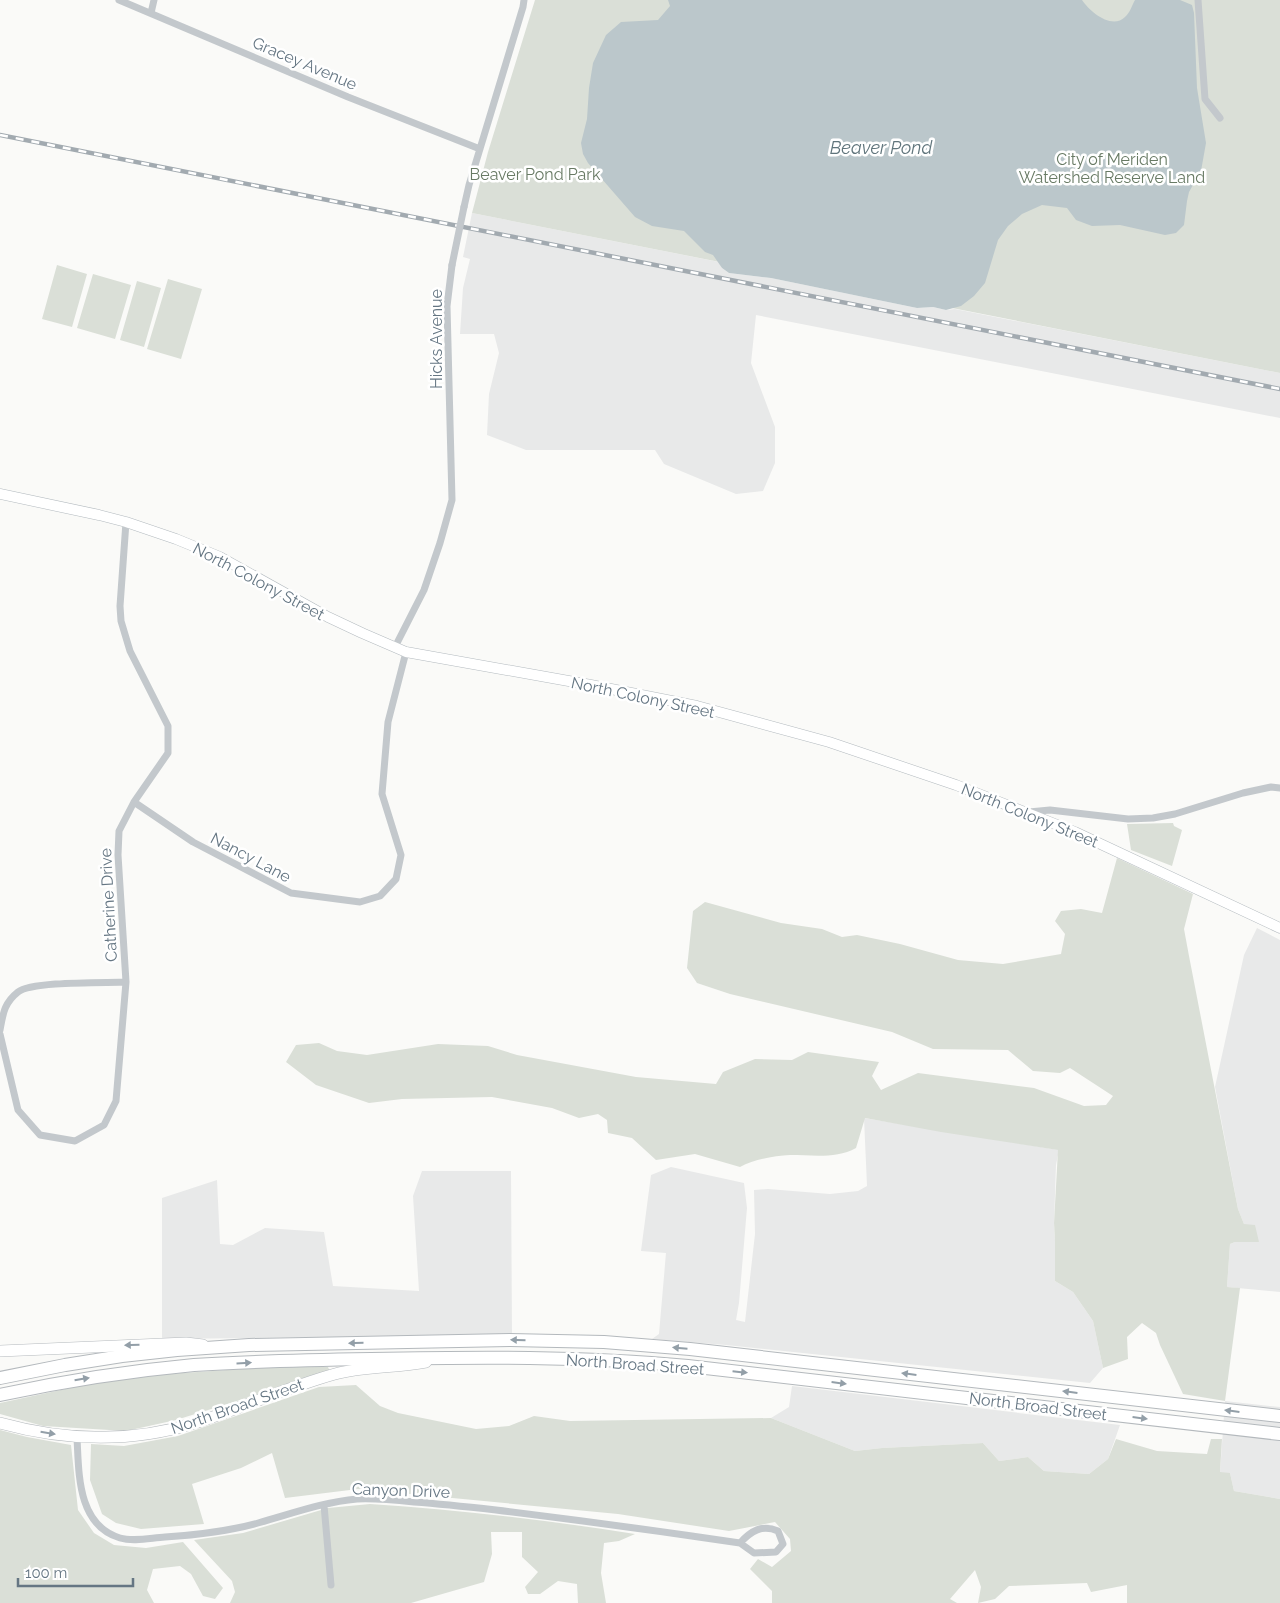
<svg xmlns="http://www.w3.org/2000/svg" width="1280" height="1603" font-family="Raleway,sans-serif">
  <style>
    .built { fill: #e8e9e9 }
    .green { fill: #dadfd7 }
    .water { fill: #bbc7cb }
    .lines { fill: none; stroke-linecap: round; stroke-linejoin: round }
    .secondary-casing { stroke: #b3babf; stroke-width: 11 }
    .primary-casing { stroke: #b5babe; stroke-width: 12 }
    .highway-casing { stroke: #b4b9bd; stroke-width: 14 }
    .street { stroke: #c3c8cc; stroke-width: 7 }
    .secondary { stroke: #fff; stroke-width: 10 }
    .primary { stroke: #fff; stroke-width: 11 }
    .highway { stroke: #fff; stroke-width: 12 }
    .rail-casing { stroke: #a2aab0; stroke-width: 4.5 }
    .rail { stroke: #fff; stroke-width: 2.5; stroke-dasharray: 8; stroke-linecap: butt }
    .street-bridge { stroke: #c3c8cc; stroke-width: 7 }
    .oneway { fill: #939fa8 }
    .labels { text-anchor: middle; stroke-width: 5; stroke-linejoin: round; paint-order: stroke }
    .street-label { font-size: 16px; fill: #657683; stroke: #fff }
    .park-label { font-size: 16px; fill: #687a64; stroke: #fff }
    .water-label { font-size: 18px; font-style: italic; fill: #60757c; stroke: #fff }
  </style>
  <rect width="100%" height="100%" fill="#fafaf8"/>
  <path class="built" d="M 472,213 L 719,262 L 722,268 L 729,273 L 771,278 L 917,308 L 933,307 L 946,310 L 955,309 L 1280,373 L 1280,418 L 756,315 L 751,363 L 775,427 L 775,463 L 763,491 L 736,494 L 664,464 L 655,450 L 526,450 L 487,435 L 489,394 L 499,353 L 494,334 L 460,334 L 463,288 L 470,259 L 463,257 Z
    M 1257,928 L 1280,940 L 1280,1292 L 1227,1287 L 1230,1244 L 1235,1242 L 1259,1242 L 1244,1224 L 1238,1209 L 1215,1087 L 1244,955 Z
    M 864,1118 L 1059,1150 L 1056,1165 L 1054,1223 L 1055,1241 L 1055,1281 L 1073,1292 L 1093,1321 L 1103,1368 L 1090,1383 L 726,1345 L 652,1339 L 659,1334 L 666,1253 L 641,1251 L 651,1175 L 671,1167 L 744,1183 L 747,1208 L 739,1303 L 736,1320 L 745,1322 L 755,1234 L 754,1190 L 768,1189 L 830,1194 L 858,1191 L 867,1186 Z
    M 422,1171 L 511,1171 L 512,1335 L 162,1339 L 162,1198 L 217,1180 L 220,1244 L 233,1245 L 265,1228 L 324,1232 L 333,1286 L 419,1291 L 413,1196 Z
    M 792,1386 L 1120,1425 L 1108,1459 L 1089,1474 L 1044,1471 L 1028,1457 L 999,1461 L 983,1443 L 882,1448 L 855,1451 L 771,1418 L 789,1407 Z
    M 1225,1401 L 1280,1407 L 1280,1499 L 1234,1491 L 1230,1473 L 1220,1473 Z"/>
  <path class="green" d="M 535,0 L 1280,0 L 1280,373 L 472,213 L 488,152 Z
    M 57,265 L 87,274 L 72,327 L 42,319 Z
    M 93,274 L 131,285 L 115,339 L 77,328 Z
    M 168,279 L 202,289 L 181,359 L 147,349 Z
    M 137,281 L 161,288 L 144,347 L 120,340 Z
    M 1173,823 L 1174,826 L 1182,830 L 1172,866 L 1131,850 L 1127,824 Z
    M 1117,858 L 1193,894 L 1184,929 L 1189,956 L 1238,1209 L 1244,1224 L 1255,1225 L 1259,1242 L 1235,1242 L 1230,1244 L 1227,1287 L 1240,1288 L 1225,1401 L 1183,1394 L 1160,1345 L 1156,1333 L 1142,1323 L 1127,1337 L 1128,1359 L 1103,1368 L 1093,1321 L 1073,1292 L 1055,1281 L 1055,1241 L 1054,1223 L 1058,1150 L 941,1132 L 865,1118 L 856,1148 C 836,1159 812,1155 790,1155 C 774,1156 754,1159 740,1167 L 695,1154 L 656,1160 L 632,1138 L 608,1133 L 607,1120 L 598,1114 L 579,1118 L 552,1108 L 492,1097 L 402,1099 L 369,1103 L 316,1085 L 286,1062 L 296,1045 L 319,1043 L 337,1051 L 367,1055 L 438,1044 L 488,1046 L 517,1055 L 636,1077 L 716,1084 L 723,1072 L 755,1059 L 792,1060 L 808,1052 L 879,1062 L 872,1076 L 881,1090 L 918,1073 L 1034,1088 L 1084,1106 L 1106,1105 L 1113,1096 L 1070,1068 L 1060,1073 L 1033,1071 L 1008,1050 L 933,1049 L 892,1032 L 730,994 L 697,983 L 687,968 L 693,911 L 705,902 L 781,923 L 822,929 L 842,937 L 857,935 L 900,944 L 958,960 L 1003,964 L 1061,954 L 1065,934 L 1055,921 L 1061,911 L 1081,909 L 1102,913 Z
    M 270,1367 L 328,1367 L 330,1372 L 176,1420 L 126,1431 L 43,1426 L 0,1414 L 0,1403 L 98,1382 L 168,1374 Z
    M 356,1385 L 380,1406 L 398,1413 L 476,1429 L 509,1426 L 534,1416 L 570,1421 L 771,1418 L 855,1451 L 882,1448 L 983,1443 L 999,1461 L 1028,1457 L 1044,1471 L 1089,1474 L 1108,1459 L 1116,1439 L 1157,1451 L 1207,1454 L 1211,1439 L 1222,1439 L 1220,1472 L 1230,1473 L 1234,1491 L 1280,1499 L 1280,1603 L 1127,1603 L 1127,1585 L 1091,1592 L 1087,1583 L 1009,1586 L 995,1599 L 978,1603 L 981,1587 L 975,1570 L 950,1599 L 957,1603 L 772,1603 L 772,1591 L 750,1569 L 758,1559 L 772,1567 L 791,1551 L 790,1539 L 775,1522 L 729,1531 L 618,1514 L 358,1489 L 285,1498 L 272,1453 L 241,1468 L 192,1484 L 204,1524 L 141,1529 L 116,1523 L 102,1514 L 90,1480 L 91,1444 L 124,1446 L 178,1436 L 319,1387 Z
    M 0,1430 L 27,1437 L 71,1445 L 78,1510 L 94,1533 L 114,1545 L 146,1548 L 183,1542 L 223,1588 L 215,1599 L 203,1596 L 191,1574 L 180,1566 L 153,1569 L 147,1590 L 154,1603 L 0,1603 Z
    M 370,1504 C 459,1510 547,1520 635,1534 L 619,1541 L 604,1543 L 601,1573 L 606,1603 L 578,1603 L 577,1584 L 558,1581 L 540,1594 L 528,1594 L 525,1587 L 538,1572 L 522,1557 L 522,1532 L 491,1532 L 492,1554 L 484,1582 L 411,1603 L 230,1603 L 235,1592 L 232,1581 L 194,1540 L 243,1533 L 328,1508 Z"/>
  <path class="water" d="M 668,0 L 1082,0 C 1090,12 1112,30 1125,17 C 1130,13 1132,5 1135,0 L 1180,0 L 1192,5 L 1194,13 L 1197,88 L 1206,143 L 1201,171 L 1189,192 L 1187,201 L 1184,225 L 1176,233 L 1165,235 L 1120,225 L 1092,226 L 1076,220 L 1067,208 L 1042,205 L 1022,214 L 1008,226 L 998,240 L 985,283 L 974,296 L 961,306 L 946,310 L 933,307 L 917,308 L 771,278 L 729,273 L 722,268 L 713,255 L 705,252 L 684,231 L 652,226 L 635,217 L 588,163 L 583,154 L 581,143 L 587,119 L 589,88 L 593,63 L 606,35 L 621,22 L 658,20 L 670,6 Z"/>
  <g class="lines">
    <g class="secondary-casing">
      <path id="secondary" d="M 0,494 L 99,515 L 126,522 L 176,539 L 220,557 L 328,617 L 362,633 L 406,652 L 591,685 L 697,706 L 829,742 L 956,785 L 1075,832 L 1280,928"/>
    </g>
    <g class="primary-casing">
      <path id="primary" d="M 0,1351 L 186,1343 L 203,1345
        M 0,1423 C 65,1441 131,1443 195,1423 C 242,1408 288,1387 335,1374 C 365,1366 396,1368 426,1362"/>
    </g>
    <g class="highway-casing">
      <path id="highway" d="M 0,1378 L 65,1365 L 122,1356 L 177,1350 L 249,1345 L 510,1340 L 604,1342 L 690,1349 L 1280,1416
        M 0,1395 C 64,1381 129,1371 194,1365 C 253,1361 312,1360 371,1359 C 477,1357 582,1356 688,1366 L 1280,1434"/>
    </g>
    <path class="street" d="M 119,0 L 348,97 L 480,149
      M 1198,0 L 1205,99 L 1220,118
      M 151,13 L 154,0
      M 464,207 L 469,185 L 523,7 L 524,0
      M 395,647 L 424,590 L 440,543 L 452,500 L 447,306 L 452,265
      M 134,802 L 193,842 L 291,893 L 360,902 L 380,896 L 396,879 L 401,855 L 382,794 L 388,722 L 406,652
      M 1029,812 L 1050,810 L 1128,819 L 1153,818 L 1175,814 L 1243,793 L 1271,787 L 1280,788
      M 0,1030 C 3,1014 4,1003 18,992 C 32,981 105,983 126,982
      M 0,1034 L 18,1110 L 40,1135 L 75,1141 L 104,1125 L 116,1101 L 126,982 L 118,855 L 119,831 L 134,802 L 168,753 L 168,726 L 130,651 L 121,621 L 120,606 L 126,522
      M 77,1438 C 79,1473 77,1525 120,1538 C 134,1542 150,1538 165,1537 C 195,1535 229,1531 258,1523 C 291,1514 323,1502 357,1499 C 376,1498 395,1500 414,1502 C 441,1504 469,1507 496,1510 C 578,1520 659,1531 740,1543 L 754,1553 L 776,1552 L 783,1544 L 778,1531 C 762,1524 751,1531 740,1543
      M 324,1505 L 331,1585"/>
    <use href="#secondary" class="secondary"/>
    <use href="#primary" class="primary"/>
    <use href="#highway" class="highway"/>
    <g class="rail-casing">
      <path id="rail" d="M 0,135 L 1280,389"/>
    </g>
    <use href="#rail" class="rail"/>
    <path class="street-bridge" d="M 452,265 L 464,207"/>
  </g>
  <defs><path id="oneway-solid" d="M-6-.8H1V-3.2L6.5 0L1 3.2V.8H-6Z" transform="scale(1.25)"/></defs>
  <g class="oneway">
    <use href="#oneway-solid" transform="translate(518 1340) rotate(-179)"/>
    <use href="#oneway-solid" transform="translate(356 1343) rotate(179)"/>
    <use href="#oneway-solid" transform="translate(132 1345) rotate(178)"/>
    <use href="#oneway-solid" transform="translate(680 1348) rotate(-175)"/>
    <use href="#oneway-solid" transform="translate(244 1363) rotate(-3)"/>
    <use href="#oneway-solid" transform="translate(740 1372) rotate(6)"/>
    <use href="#oneway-solid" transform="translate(909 1374) rotate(-173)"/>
    <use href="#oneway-solid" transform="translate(82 1379) rotate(-9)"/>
    <use href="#oneway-solid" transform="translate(839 1383) rotate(7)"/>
    <use href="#oneway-solid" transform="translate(1070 1392) rotate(-173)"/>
    <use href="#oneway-solid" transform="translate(1232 1411) rotate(-173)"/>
    <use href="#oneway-solid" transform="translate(1140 1418) rotate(7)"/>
    <use href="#oneway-solid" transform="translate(48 1433) rotate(9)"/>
  </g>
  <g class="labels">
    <g class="street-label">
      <text transform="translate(305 63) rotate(23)" y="6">Gracey Avenue</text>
      <text transform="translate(436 339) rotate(-90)" y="6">Hicks Avenue</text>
      <text transform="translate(259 581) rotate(28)" y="6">North Colony Street</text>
      <text transform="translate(643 697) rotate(12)" y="6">North Colony Street</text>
      <text transform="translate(1030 815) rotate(22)" y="6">North Colony Street</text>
      <text transform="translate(251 857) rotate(28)" y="6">Nancy Lane</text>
      <text transform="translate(108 905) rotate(-93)" y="6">Catherine Drive</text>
      <text transform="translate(635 1364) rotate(4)" y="6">North Broad Street</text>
      <text transform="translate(237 1406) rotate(-19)" y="6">North Broad Street</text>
      <text transform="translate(1038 1406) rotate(7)" y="6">North Broad Street</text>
      <text transform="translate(401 1490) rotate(2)" y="6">Canyon Drive</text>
    </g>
    <g class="park-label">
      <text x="1112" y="165">City of Meriden<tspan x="1112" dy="18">Watershed Reserve Land</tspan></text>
      <text x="535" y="180">Beaver Pond Park</text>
    </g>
    <g class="water-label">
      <text x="881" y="154">Beaver Pond</text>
    </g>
  </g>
  <path d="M18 1578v8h115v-8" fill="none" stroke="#657683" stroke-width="2.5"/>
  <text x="25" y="1578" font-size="15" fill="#657683" stroke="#ffffff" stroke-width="4" paint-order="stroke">100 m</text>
</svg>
